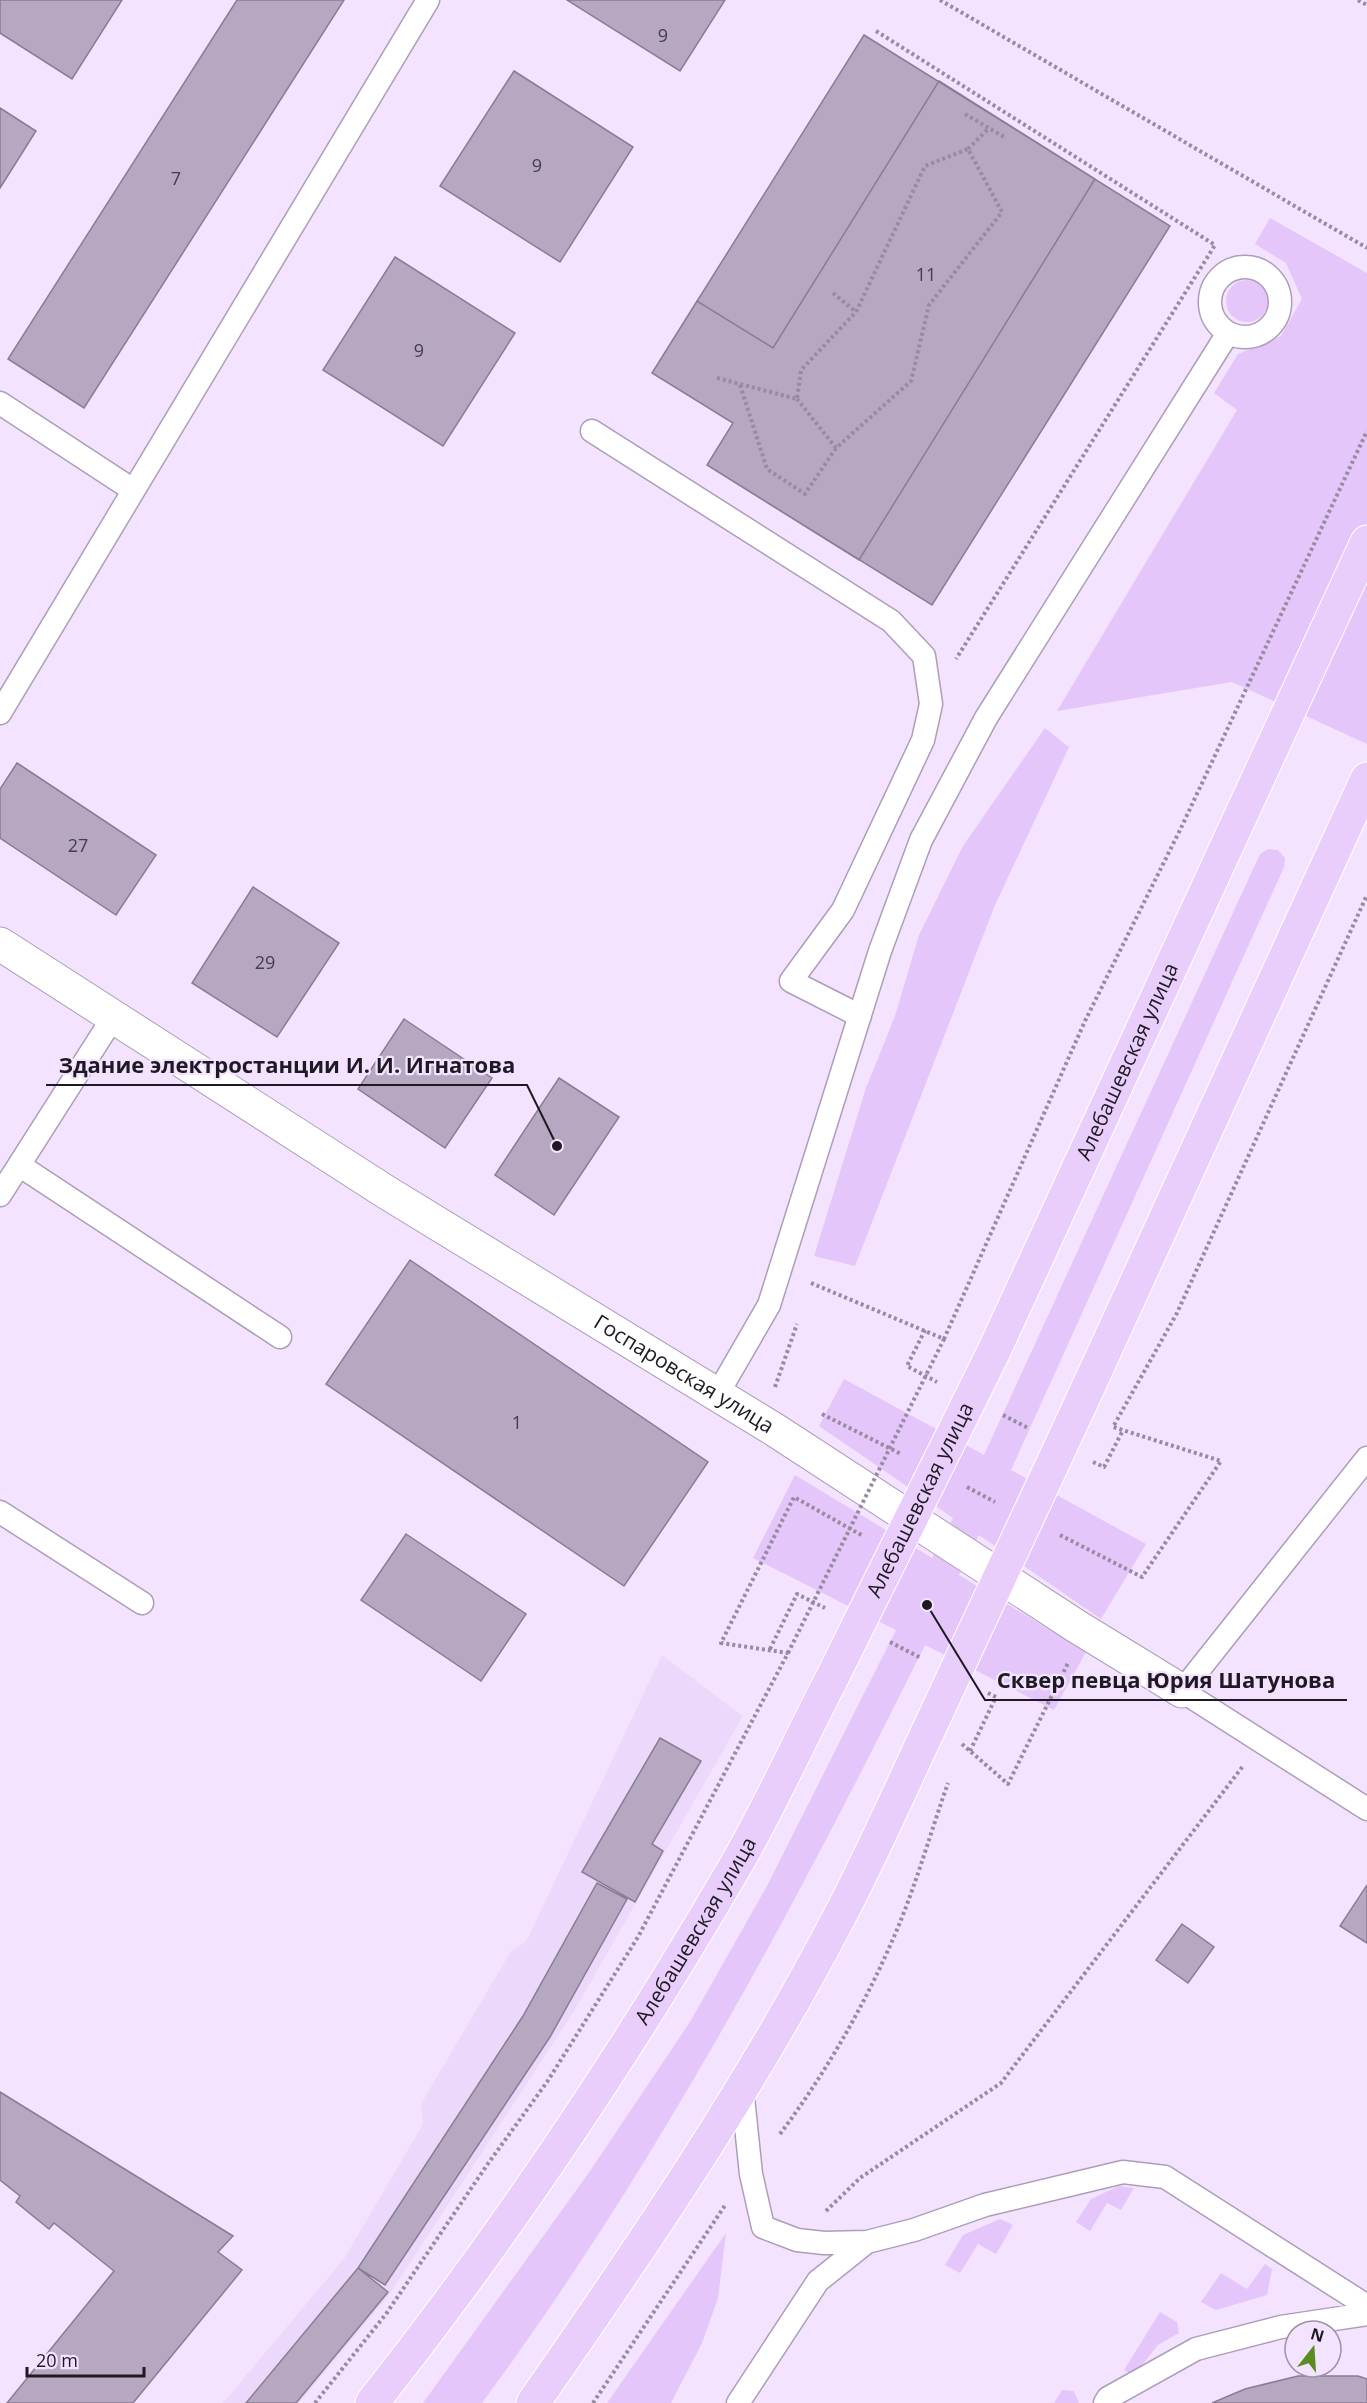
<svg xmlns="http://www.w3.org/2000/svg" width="1367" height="2403" font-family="'Open Sans',sans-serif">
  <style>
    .built { fill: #ecd8fa }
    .green { fill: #e5c6fa }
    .building { fill: #b7a8c1; stroke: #8a7c94; stroke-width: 1.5 }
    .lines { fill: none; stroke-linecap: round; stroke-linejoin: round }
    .service-casing { stroke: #ad9eb8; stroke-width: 25 }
    .minor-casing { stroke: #ad9eb8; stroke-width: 35 }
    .primary-casing { stroke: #fff; stroke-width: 35 }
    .path { stroke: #978c9f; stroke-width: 4; stroke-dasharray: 3 3; stroke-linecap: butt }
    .service { stroke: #fff; stroke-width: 22 }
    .minor { stroke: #fff; stroke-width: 33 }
    .primary { stroke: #e9cefb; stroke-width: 33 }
    .primary-bridge-casing { stroke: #fff; stroke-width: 35; stroke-linecap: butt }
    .path-bridge { stroke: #978c9f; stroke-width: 4; stroke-dasharray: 3 3; stroke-linecap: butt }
    .primary-bridge { stroke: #e9cefb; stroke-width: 33 }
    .labels { text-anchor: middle; stroke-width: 4.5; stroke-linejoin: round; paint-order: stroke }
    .number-label { font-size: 18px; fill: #443d4a }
    .street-label { font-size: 21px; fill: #1e1922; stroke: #f3e3fe }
    .leader { fill: none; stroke: #1e1922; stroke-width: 2 }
    .callout-dot { fill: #1e1922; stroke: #f3e3fe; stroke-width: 2 }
    .callout-label { font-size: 22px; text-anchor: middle; font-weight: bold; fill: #1e1922; stroke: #f3e3fe; stroke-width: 4.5; stroke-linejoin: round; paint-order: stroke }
  </style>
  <rect width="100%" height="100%" fill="#f3e3fe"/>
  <path class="built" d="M 662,1655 L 743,1716 L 574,2011 L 389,2295 L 299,2403 L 223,2403 L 344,2259 L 423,2124 L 421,2104 L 511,1951 L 526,1942 Z"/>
  <path class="green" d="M 1270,218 L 1367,273 L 1367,744 L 1232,682 L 1057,711 L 1237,410 L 1214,393 L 1238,354 L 1281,336 L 1302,299 L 1286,263 L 1255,244 Z
    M1226 301a21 21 0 1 1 42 0a21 21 0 1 1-42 0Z
    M 1045,728 L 1069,747 L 995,905 L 855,1266 L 814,1256 L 866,1088 L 895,1016 L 919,935 L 963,846 Z
    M 1268,849 L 1278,850 L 1285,858 L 1284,867 L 1011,1470 L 1146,1544 L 1101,1619 L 979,1535 L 959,1575 L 1086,1652 L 1054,1710 L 925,1645 C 795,1907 656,2167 482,2403 L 423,2403 L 588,2174 L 690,2022 L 767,1886 L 896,1630 L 753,1558 L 795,1475 L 932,1558 L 953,1518 L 819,1426 L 844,1379 L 984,1455 L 1260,854 Z
    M 1119,2186 L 1134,2188 L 1121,2210 L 1107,2203 L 1090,2231 L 1076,2222 L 1091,2199 Z
    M 1000,2219 L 1013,2225 L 996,2254 L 978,2244 L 960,2273 L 945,2265 L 963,2235 Z
    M 726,2233 L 718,2298 L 702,2343 L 671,2403 L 607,2403 Z
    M 1265,2264 L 1272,2269 L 1267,2295 L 1216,2310 L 1201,2302 L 1221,2273 L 1247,2289 Z
    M 1160,2312 L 1177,2322 L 1179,2333 L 1158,2345 L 1143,2364 L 1129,2373 L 1124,2370 Z
    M 1062,2390 L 1074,2391 L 1079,2403 L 1054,2403 Z"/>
  <path class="building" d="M 0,0 L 122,0 L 72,79 L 0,33 Z
    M 237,0 L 344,0 L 84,408 L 8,359 Z
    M 567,0 L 725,0 L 680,71 Z
    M 864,35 L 1170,226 L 932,605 L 707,465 L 733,423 L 652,373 Z
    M 514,71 L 633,147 L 560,262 L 440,186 Z
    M 939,81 L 1095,179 L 859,560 L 707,465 L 733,423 L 652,373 L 697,301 L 773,348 Z
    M 0,108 L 36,131 L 0,188 Z
    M 395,257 L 515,333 L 443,446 L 323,370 Z
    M 17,763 L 156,855 L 116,915 L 0,838 L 0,789 Z
    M 253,887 L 339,943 L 277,1037 L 192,983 Z
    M 404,1019 L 492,1078 L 445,1148 L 358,1089 Z
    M 559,1078 L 619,1117 L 554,1215 L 495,1175 Z
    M 410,1260 L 708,1462 L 624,1586 L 326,1384 Z
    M 406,1534 L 526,1614 L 481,1681 L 361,1600 Z
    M 660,1738 L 701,1761 L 652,1844 L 663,1851 L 635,1902 L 582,1872 Z
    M 597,1883 L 627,1899 L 550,2037 L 385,2285 L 358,2268 L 523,2016 Z
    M 1367,1885 L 1367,1943 L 1340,1926 Z
    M 1182,1924 L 1214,1947 L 1188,1983 L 1156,1960 Z
    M 0,2092 L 233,2236 L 218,2252 L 242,2270 L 133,2403 L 7,2403 L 114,2271 L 54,2223 L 49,2229 L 16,2202 L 20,2196 L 0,2180 Z
    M 358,2268 L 388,2292 L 296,2403 L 246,2403 Z
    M 1298,2376 L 1358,2376 L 1367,2379 L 1367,2403 L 1212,2403 L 1245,2389 Z"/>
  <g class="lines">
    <g class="service-casing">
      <path id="service" d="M1210 302a35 35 0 1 1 70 0a35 35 0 1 1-70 0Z
        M 0,403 L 133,490
        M 592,431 L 891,621 L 924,656 L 931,704 L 923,740 L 843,910 L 791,981 L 860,1016
        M 0,713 L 428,0
        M 19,1165 L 280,1337
        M 0,1195 L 114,1016
        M 717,1395 L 769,1305 L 880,951 L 921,840 L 986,718 L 1228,333
        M 1367,1458 L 1182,1691 L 1367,1809
        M 0,1512 L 142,1603
        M 742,2088 L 751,2174 L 763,2227 L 797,2240 L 824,2243 L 867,2242 L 914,2230 L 985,2205 L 1123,2172 L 1165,2177 L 1367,2306
        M 738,2403 L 818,2281 L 867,2242
        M 1105,2403 L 1108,2398 L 1196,2349 L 1281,2327 L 1367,2314"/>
    </g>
    <g class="minor-casing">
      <g id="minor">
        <path id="s1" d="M 0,944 L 386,1192 L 775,1430 L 1076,1626 L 1182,1691"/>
      </g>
    </g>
    <g class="primary-casing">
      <g id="primary">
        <path id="s2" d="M 993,1353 L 1367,542"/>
        <path d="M 1080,1405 L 1367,779"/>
        <path id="s3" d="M 372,2403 C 505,2235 625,2055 733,1870 C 769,1809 798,1743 831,1680"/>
        <path d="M 533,2403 C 641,2248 748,2091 836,1923 C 869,1861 898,1795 928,1731"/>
      </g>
    </g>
    <path class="path" d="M 940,0 L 1367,248
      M 1358,0 L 1367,5
      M 876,31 L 1215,245 L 956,659
      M 965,114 L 1004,137
      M 968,149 L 989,128
      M 833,293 L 856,312
      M 717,378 L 797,399 L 801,370 L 856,312 L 925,166 L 968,149 L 1002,212 L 929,305 L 911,381 L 836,448 L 797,399
      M 740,385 L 767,469 L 805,494 L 836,448
      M 811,1283 L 944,1339 L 1085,1021 L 1181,828 L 1367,431
      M 925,1330 L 907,1366 L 937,1382
      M 775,1387 L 797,1324
      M 822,1414 L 901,1454
      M 1003,1415 L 1028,1428
      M 1093,1462 L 1104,1467 L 1123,1430
      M 967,1487 L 995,1502
      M 1060,1535 L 1142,1577 L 1221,1461 L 1113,1427 L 1177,1313 L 1367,895
      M 890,1642 L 921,1658
      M 770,1649 L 797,1594 L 825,1608
      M 962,1744 L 1008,1784 L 1068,1663
      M 970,1751 L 996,1697 L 986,1692
      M 780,2134 C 825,2074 863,2008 893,1939 C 915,1889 930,1834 948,1783
      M 826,2211 L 860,2178 L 1001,2083 L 1243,1766
      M 315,2403 L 386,2314 L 487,2165 L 547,2082 L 638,1937 L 788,1653 L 721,1643 L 794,1497 L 863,1536
      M 593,2403 L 726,2204"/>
    <use href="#service" class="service"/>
    <use href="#minor" class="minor"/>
    <use href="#primary" class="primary"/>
    <g class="primary-bridge-casing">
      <g id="primary-bridge">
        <path id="s4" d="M 831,1680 L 993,1353"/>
        <path d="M 928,1731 L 1080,1405"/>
      </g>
    </g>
    <path class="path-bridge" d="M 788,1653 L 944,1339"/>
    <use href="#primary-bridge" class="primary-bridge"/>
  </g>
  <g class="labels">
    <g class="number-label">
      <text x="663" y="42">9</text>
      <text x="537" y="172">9</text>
      <text x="176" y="185">7</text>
      <text x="926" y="281">11</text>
      <text x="419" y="357">9</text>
      <text x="78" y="852">27</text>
      <text x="265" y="969">29</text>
      <text x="517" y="1429">1</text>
    </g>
    <g class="street-label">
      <text dy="7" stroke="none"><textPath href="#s2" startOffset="321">Алебашевская улица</textPath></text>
      <text dy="7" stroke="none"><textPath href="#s1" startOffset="808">Госпаровская улица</textPath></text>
      <text dy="7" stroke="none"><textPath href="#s4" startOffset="201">Алебашевская улица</textPath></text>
      <text dy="7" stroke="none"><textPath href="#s3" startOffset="573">Алебашевская улица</textPath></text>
    </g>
  </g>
  <path class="leader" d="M557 1146L527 1085H46M927 1605L985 1700H1347"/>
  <g class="callout-dot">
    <circle cx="557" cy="1146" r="6"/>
    <circle cx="927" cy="1605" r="6"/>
  </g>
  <g class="callout-label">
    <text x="287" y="1073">Здание электростанции И. И. Игнатова</text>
    <text x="1166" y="1688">Сквер певца Юрия Шатунова</text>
  </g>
  <g transform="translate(1313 2349) rotate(17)"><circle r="28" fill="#f3e3fe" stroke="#9e92a6" stroke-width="1.5"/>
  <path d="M0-4.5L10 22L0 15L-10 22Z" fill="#5a8c22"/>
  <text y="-9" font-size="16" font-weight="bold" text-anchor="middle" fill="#1e1922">N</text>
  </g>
  <path d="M27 2367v9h117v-9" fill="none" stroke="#1e1922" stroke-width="3"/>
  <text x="36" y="2367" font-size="18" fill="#1e1922" stroke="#f3e3fe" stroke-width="4.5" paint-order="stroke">20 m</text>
</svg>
